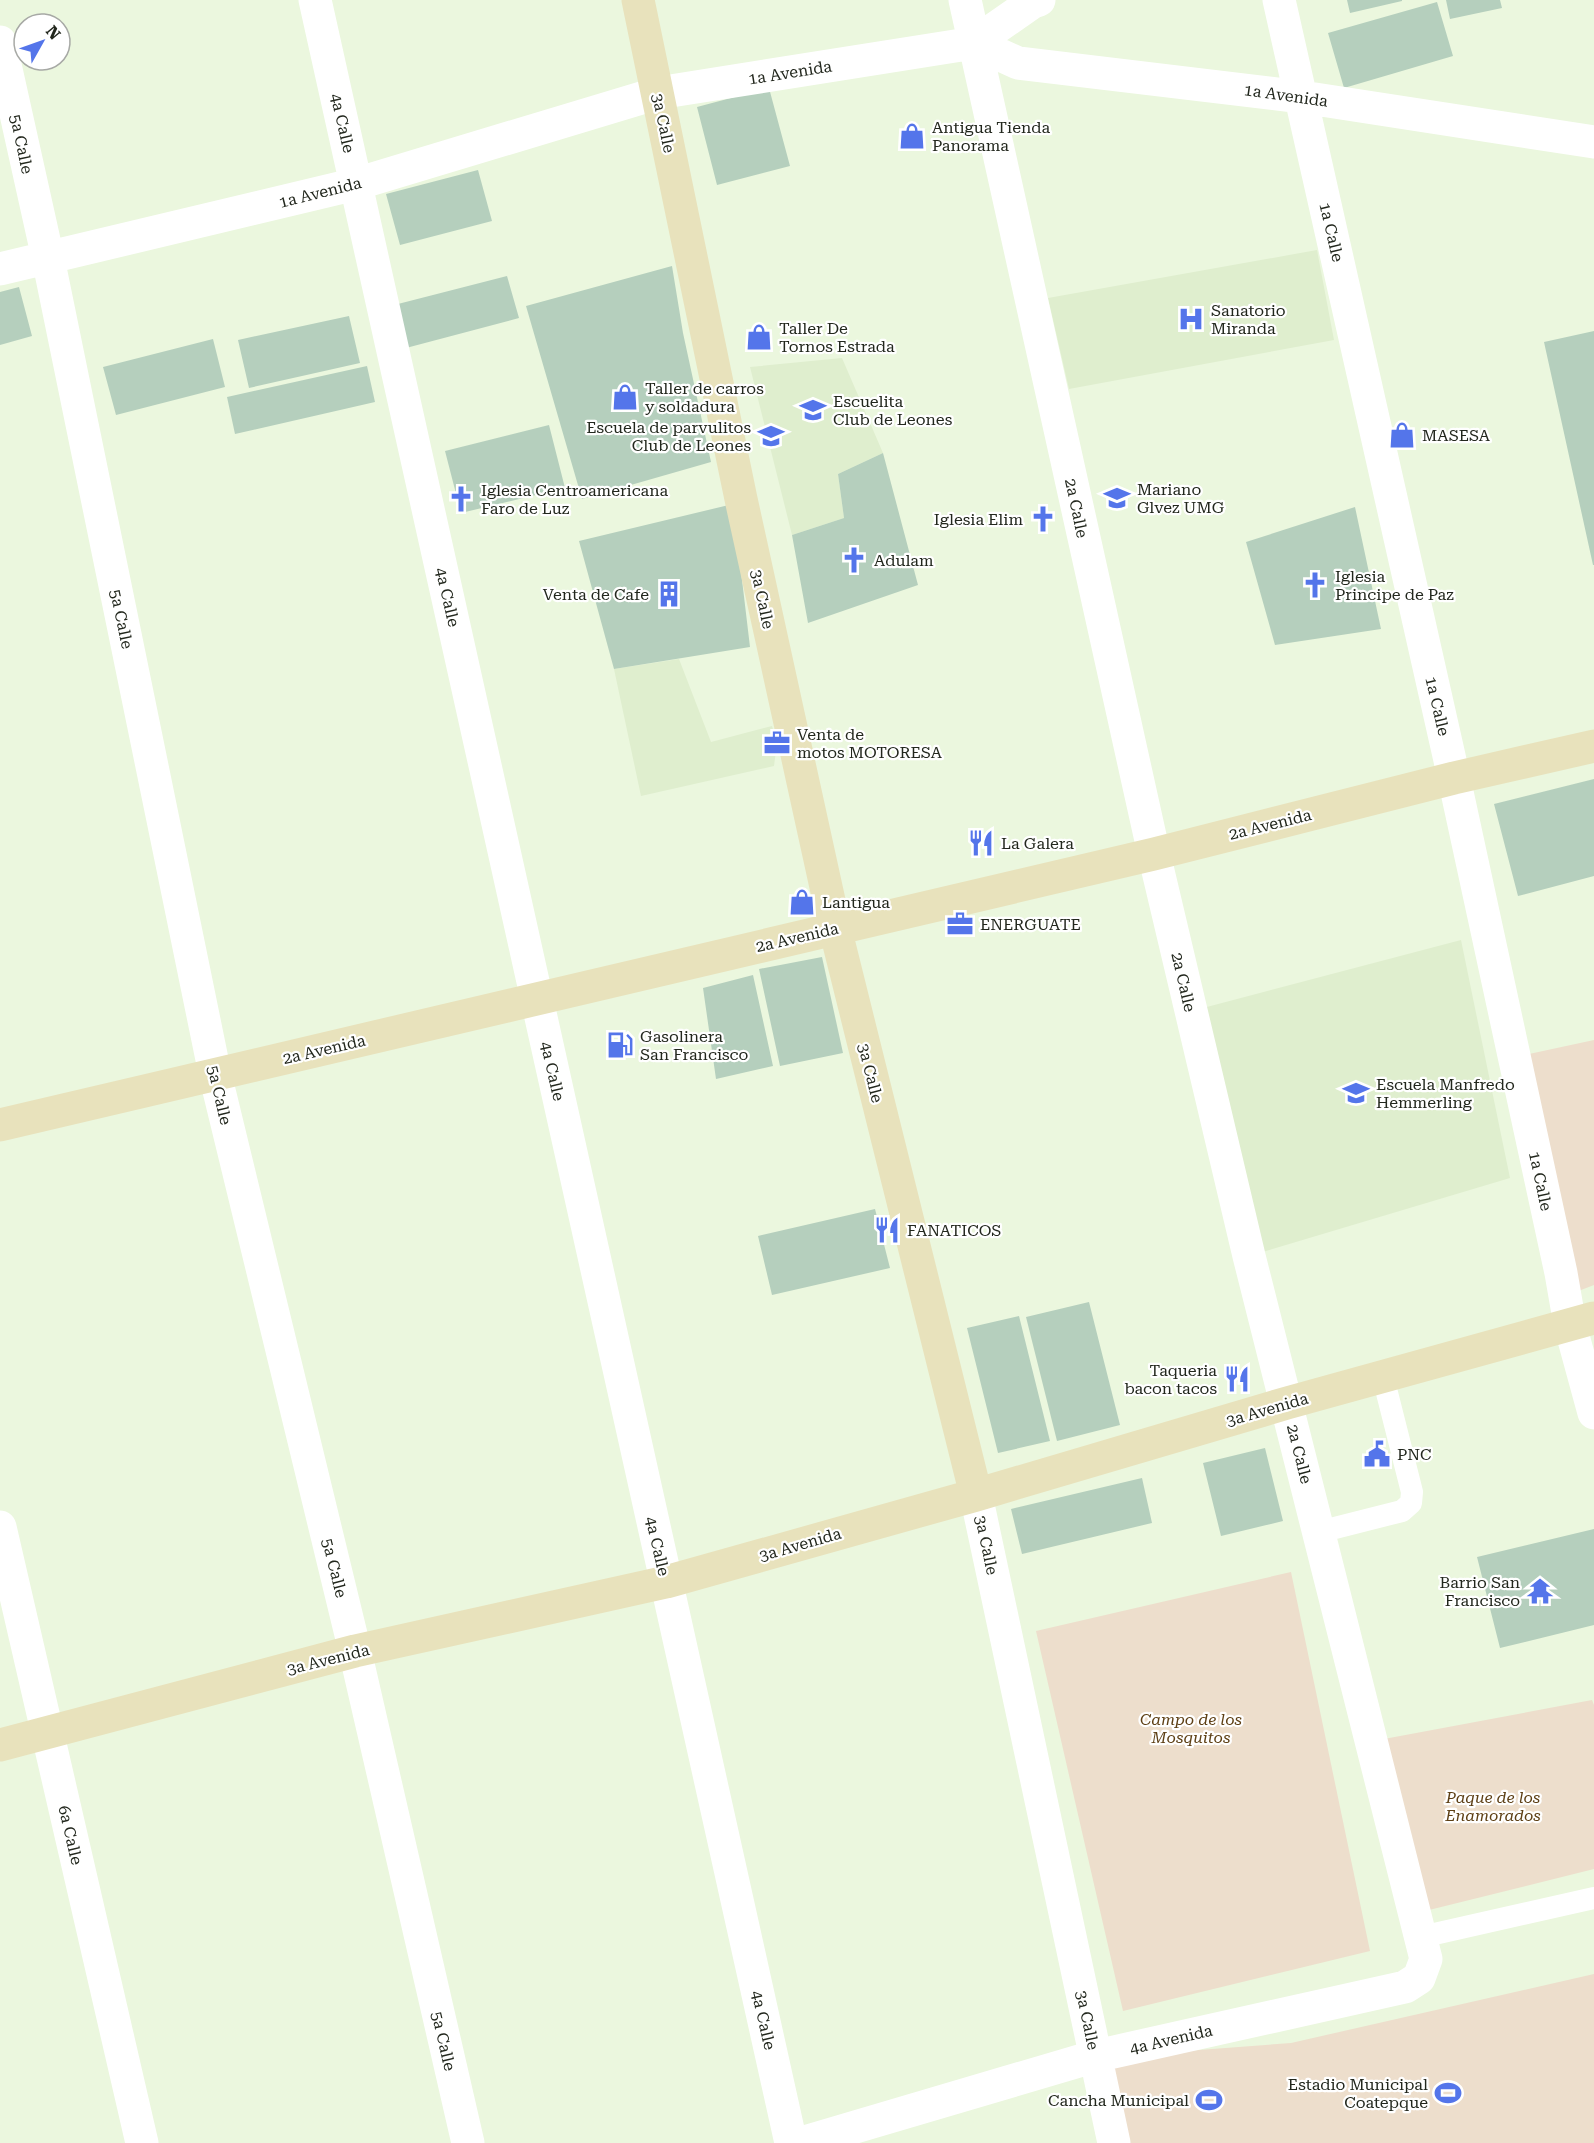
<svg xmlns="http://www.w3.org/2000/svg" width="1594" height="2143" font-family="'Roboto Serif',serif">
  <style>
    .built { fill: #dfeece }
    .green { fill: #eddecc }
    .building { fill: #b5cfbd }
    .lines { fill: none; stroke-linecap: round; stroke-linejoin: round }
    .lane { stroke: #fff; stroke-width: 22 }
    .street { stroke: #fff; stroke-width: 33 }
    .secondary { stroke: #e8e2bc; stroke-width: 33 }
    .labels { text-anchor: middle; stroke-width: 4.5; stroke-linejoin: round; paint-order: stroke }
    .street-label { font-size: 16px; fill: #22271d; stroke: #fff }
    .poi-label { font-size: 16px; fill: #22271d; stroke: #fff; text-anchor: start }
    .park-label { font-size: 16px; font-style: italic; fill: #5d3f14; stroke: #fff }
  </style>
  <rect width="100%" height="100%" fill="#ebf7de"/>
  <path class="built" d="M 1317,250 L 1334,340 L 1069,389 L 1048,298 Z
    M 842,358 L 883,453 L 838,474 L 844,518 L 792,535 L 750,367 Z
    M 679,659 L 711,742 L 772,726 L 777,743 L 774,766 L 641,796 L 614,669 Z
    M 1461,940 L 1510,1178 L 1249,1256 L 1203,1008 Z"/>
  <path class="green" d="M 1594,1040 L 1594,1285 L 1563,1297 L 1529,1054 Z
    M 1291,1572 L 1370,1951 L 1123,2011 L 1036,1631 Z
    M 1592,1700 L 1594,1705 L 1594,1869 L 1425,1911 L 1384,1739 Z
    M 1594,1974 L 1594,2143 L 1122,2143 L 1106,2057 L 1291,2043 Z"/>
  <path class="building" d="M 1347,0 L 1402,0 L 1402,1 L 1350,13 Z
    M 1446,0 L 1500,0 L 1502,8 L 1450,19 Z
    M 1437,2 L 1453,56 L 1344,88 L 1328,33 Z
    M 769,88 L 790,166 L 717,185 L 697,107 Z
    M 478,170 L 492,221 L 400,245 L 386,194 Z
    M 672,266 L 683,333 L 711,462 L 582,499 L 526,306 Z
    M 507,276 L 519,318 L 406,348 L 394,305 Z
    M 19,287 L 32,336 L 0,345 L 0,292 Z
    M 349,316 L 360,363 L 249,388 L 238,340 Z
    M 1594,331 L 1594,565 L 1593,565 L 1544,342 Z
    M 213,339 L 225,387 L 116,415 L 103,367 Z
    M 367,366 L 375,402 L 235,434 L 227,397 Z
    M 549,425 L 565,488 L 461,513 L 445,451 Z
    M 883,453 L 918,585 L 808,623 L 792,535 L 844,518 L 838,474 Z
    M 733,504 L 750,647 L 614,669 L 579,541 Z
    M 1355,507 L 1381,629 L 1275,645 L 1246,542 Z
    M 1594,779 L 1594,876 L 1518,896 L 1494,804 Z
    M 822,957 L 843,1053 L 780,1066 L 759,969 Z
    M 753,975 L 773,1066 L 716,1079 L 703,988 Z
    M 875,1209 L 890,1268 L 772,1295 L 758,1236 Z
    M 1089,1302 L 1120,1425 L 1057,1441 L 1026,1317 Z
    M 1019,1316 L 1050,1441 L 998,1453 L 967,1328 Z
    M 1265,1448 L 1283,1521 L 1221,1536 L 1203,1463 Z
    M 1142,1478 L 1152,1523 L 1022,1554 L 1011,1509 Z
    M 1594,1529 L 1594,1625 L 1500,1648 L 1477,1557 Z"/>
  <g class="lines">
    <path class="lane" d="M 1319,1532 L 1402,1511 L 1411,1503 L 1412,1492 L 1383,1377
      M 1421,1937 L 1594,1898"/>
    <path class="street" d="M 315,0 L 791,2143
      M 1279,0 L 1454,778 L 1561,1273 L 1570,1325 L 1594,1413
      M 0,42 L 48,258 L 215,1074 L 355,1651 L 468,2143
      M 974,43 L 1033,2 L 1039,0
      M 0,269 L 356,184 L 658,93 L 974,43 L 1018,63 L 1302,97 L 1594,142
      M 976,1495 L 1114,2143
      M 0,1527 L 142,2143
      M 801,2143 L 1096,2056 L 1405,1987 L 1419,1978 L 1426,1959 L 1249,1256 L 1154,854 L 965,0"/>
    <path class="secondary" d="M 638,0 L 741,499 L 835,928 L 976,1495
      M 0,1125 L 1154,854 L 1454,778 L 1594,746
      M 0,1745 L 355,1651 L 666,1582 L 976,1495 L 1287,1403 L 1594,1318"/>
  </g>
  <defs>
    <g id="shop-bare" transform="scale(2.07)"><path d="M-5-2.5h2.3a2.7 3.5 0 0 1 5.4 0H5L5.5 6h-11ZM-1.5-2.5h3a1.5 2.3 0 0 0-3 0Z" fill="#5475ea" stroke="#fff" stroke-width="2.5" paint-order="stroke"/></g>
    <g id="hospital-bare" transform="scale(2.07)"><path d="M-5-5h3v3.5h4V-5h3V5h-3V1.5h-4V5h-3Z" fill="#5475ea" stroke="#fff" stroke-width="2.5" paint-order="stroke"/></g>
    <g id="school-bare" transform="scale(2.07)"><path d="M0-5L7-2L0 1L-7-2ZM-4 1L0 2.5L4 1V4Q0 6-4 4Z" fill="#5475ea" stroke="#fff" stroke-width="2.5" paint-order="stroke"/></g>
    <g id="university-bare" transform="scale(2.07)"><path d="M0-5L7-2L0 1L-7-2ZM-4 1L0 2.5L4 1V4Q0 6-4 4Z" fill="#5475ea" stroke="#fff" stroke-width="2.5" paint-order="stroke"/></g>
    <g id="church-bare" transform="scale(2.07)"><path d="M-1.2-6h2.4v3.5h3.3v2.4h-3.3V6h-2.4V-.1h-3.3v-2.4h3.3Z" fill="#5475ea" stroke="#fff" stroke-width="2.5" paint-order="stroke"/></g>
    <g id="building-bare" transform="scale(2.07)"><path d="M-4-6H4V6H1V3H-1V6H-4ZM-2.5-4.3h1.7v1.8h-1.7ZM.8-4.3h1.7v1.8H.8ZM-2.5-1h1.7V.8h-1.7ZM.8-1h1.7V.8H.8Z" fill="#5475ea" stroke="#fff" stroke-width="2.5" paint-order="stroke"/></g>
    <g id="office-bare" transform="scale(2.07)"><path d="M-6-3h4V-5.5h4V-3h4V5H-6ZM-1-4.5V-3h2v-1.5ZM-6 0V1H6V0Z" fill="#5475ea" stroke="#fff" stroke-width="2.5" paint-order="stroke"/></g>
    <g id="restaurant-bare" transform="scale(2.07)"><path d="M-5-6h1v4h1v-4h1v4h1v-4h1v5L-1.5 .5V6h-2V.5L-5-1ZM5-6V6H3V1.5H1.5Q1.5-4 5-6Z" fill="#5475ea" stroke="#fff" stroke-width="2.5" paint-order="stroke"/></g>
    <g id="fuel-bare" transform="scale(2.07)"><path d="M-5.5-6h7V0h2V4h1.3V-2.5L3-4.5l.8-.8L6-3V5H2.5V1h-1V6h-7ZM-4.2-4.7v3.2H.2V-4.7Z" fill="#5475ea" stroke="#fff" stroke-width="2.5" paint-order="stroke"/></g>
    <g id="civic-bare" transform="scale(2.07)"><path d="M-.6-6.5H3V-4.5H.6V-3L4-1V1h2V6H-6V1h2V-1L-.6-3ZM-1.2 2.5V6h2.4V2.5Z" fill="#5475ea" stroke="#fff" stroke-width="2.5" paint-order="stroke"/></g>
    <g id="temple-bare" transform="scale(2.07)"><path d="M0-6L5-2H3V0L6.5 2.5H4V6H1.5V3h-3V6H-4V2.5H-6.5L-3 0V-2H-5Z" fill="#5475ea" stroke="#fff" stroke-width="2.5" paint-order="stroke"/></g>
    <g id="stadium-bare" transform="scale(2.07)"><path d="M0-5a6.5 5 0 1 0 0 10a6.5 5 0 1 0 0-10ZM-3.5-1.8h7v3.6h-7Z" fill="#5475ea" stroke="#fff" stroke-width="2.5" paint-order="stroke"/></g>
  </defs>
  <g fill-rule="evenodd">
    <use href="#shop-bare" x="912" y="136"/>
    <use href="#hospital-bare" x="1191" y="319"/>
    <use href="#shop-bare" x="759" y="337"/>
    <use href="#shop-bare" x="625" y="397"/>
    <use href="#school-bare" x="813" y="410"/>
    <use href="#shop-bare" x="1402" y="435"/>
    <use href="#school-bare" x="771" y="436"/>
    <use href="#university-bare" x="1117" y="498"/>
    <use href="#church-bare" x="461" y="499"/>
    <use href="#church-bare" x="1043" y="519"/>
    <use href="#church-bare" x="854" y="560"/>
    <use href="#church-bare" x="1315" y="585"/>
    <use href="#building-bare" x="669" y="594"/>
    <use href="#office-bare" x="777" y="743"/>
    <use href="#restaurant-bare" x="981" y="843"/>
    <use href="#shop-bare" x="802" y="902"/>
    <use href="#office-bare" x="960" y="924"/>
    <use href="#fuel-bare" x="620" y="1045"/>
    <use href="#school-bare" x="1356" y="1093"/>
    <use href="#restaurant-bare" x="887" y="1230"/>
    <use href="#restaurant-bare" x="1237" y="1379"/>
    <use href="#civic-bare" x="1377" y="1454"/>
    <use href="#temple-bare" x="1540" y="1591"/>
    <use href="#stadium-bare" x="1448" y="2093"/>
    <use href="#stadium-bare" x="1209" y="2100"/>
  </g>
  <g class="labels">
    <g class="street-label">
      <text transform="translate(790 72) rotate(-9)" y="6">1a Avenida</text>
      <text transform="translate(1286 95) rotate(8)" y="6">1a Avenida</text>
      <text transform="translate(343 123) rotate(77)" y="6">4a Calle</text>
      <text transform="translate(664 123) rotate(78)" y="6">3a Calle</text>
      <text transform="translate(22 144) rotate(78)" y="6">5a Calle</text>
      <text transform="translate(320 192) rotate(-14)" y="6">1a Avenida</text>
      <text transform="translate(1332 232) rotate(77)" y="6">1a Calle</text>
      <text transform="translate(1077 508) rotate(78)" y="6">2a Calle</text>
      <text transform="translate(448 597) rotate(77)" y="6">4a Calle</text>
      <text transform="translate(763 599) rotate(78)" y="6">3a Calle</text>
      <text transform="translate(122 619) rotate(78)" y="6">5a Calle</text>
      <text transform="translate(1438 706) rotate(77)" y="6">1a Calle</text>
      <text transform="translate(1270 824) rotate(-14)" y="6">2a Avenida</text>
      <text transform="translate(797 937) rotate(-13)" y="6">2a Avenida</text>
      <text transform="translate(1184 982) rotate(77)" y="6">2a Calle</text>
      <text transform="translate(324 1049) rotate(-13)" y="6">2a Avenida</text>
      <text transform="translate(553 1071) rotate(77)" y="6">4a Calle</text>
      <text transform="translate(871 1073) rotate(76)" y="6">3a Calle</text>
      <text transform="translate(220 1095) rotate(77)" y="6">5a Calle</text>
      <text transform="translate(1541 1181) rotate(78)" y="6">1a Calle</text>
      <text transform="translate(1267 1409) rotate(-16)" y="6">3a Avenida</text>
      <text transform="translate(1300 1454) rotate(76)" y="6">2a Calle</text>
      <text transform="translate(800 1544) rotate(-16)" y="6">3a Avenida</text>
      <text transform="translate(987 1545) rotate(78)" y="6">3a Calle</text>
      <text transform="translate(658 1546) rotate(77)" y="6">4a Calle</text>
      <text transform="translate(335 1568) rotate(76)" y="6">5a Calle</text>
      <text transform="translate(328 1659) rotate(-14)" y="6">3a Avenida</text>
      <text transform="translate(71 1835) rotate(77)" y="6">6a Calle</text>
      <text transform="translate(764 2020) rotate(77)" y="6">4a Calle</text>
      <text transform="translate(1088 2020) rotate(78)" y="6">3a Calle</text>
      <text transform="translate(1171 2039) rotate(-13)" y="6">4a Avenida</text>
      <text transform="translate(444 2041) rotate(77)" y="6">5a Calle</text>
    </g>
    <g class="poi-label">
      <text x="932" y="133">Antigua Tienda<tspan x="932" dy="18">Panorama</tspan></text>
      <text x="1211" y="316">Sanatorio<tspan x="1211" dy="18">Miranda</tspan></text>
      <text x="779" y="334">Taller De<tspan x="779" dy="18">Tornos Estrada</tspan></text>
      <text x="645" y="394">Taller de carros<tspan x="645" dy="18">y soldadura</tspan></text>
      <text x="833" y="407">Escuelita<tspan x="833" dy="18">Club de Leones</tspan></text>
      <text x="751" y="433" text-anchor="end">Escuela de parvulitos<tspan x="751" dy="18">Club de Leones</tspan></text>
      <text x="1422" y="441">MASESA</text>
      <text x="1137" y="495">Mariano<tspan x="1137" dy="18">Glvez UMG</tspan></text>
      <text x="481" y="496">Iglesia Centroamericana<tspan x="481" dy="18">Faro de Luz</tspan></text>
      <text x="1023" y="525" text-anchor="end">Iglesia Elim</text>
      <text x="874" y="566">Adulam</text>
      <text x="1335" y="582">Iglesia<tspan x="1335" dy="18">Principe de Paz</tspan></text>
      <text x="649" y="600" text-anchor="end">Venta de Cafe</text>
      <text x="797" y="740">Venta de<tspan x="797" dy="18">motos MOTORESA</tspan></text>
      <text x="1001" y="849">La Galera</text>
      <text x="822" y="908">Lantigua</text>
      <text x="980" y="930">ENERGUATE</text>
      <text x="640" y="1042">Gasolinera<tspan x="640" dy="18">San Francisco</tspan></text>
      <text x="1376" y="1090">Escuela Manfredo<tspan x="1376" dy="18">Hemmerling</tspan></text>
      <text x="907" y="1236">FANATICOS</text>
      <text x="1217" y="1376" text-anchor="end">Taqueria<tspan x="1217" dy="18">bacon tacos</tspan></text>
      <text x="1397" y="1460">PNC</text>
      <text x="1520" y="1588" text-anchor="end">Barrio San<tspan x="1520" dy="18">Francisco</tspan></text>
      <text x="1428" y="2090" text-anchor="end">Estadio Municipal<tspan x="1428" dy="18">Coatepque</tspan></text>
      <text x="1189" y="2106" text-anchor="end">Cancha Municipal</text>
    </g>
    <g class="park-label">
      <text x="1191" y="1725">Campo de los<tspan x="1191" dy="18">Mosquitos</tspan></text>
      <text x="1493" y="1803">Paque de los<tspan x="1493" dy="18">Enamorados</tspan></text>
    </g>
  </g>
  <g transform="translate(42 42) rotate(50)"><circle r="28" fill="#ffffff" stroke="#a7a9a5" stroke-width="1.5"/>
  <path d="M0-4.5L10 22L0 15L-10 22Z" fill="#5475ea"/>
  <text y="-9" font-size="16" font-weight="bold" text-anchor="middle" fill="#22271d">N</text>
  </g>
</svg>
